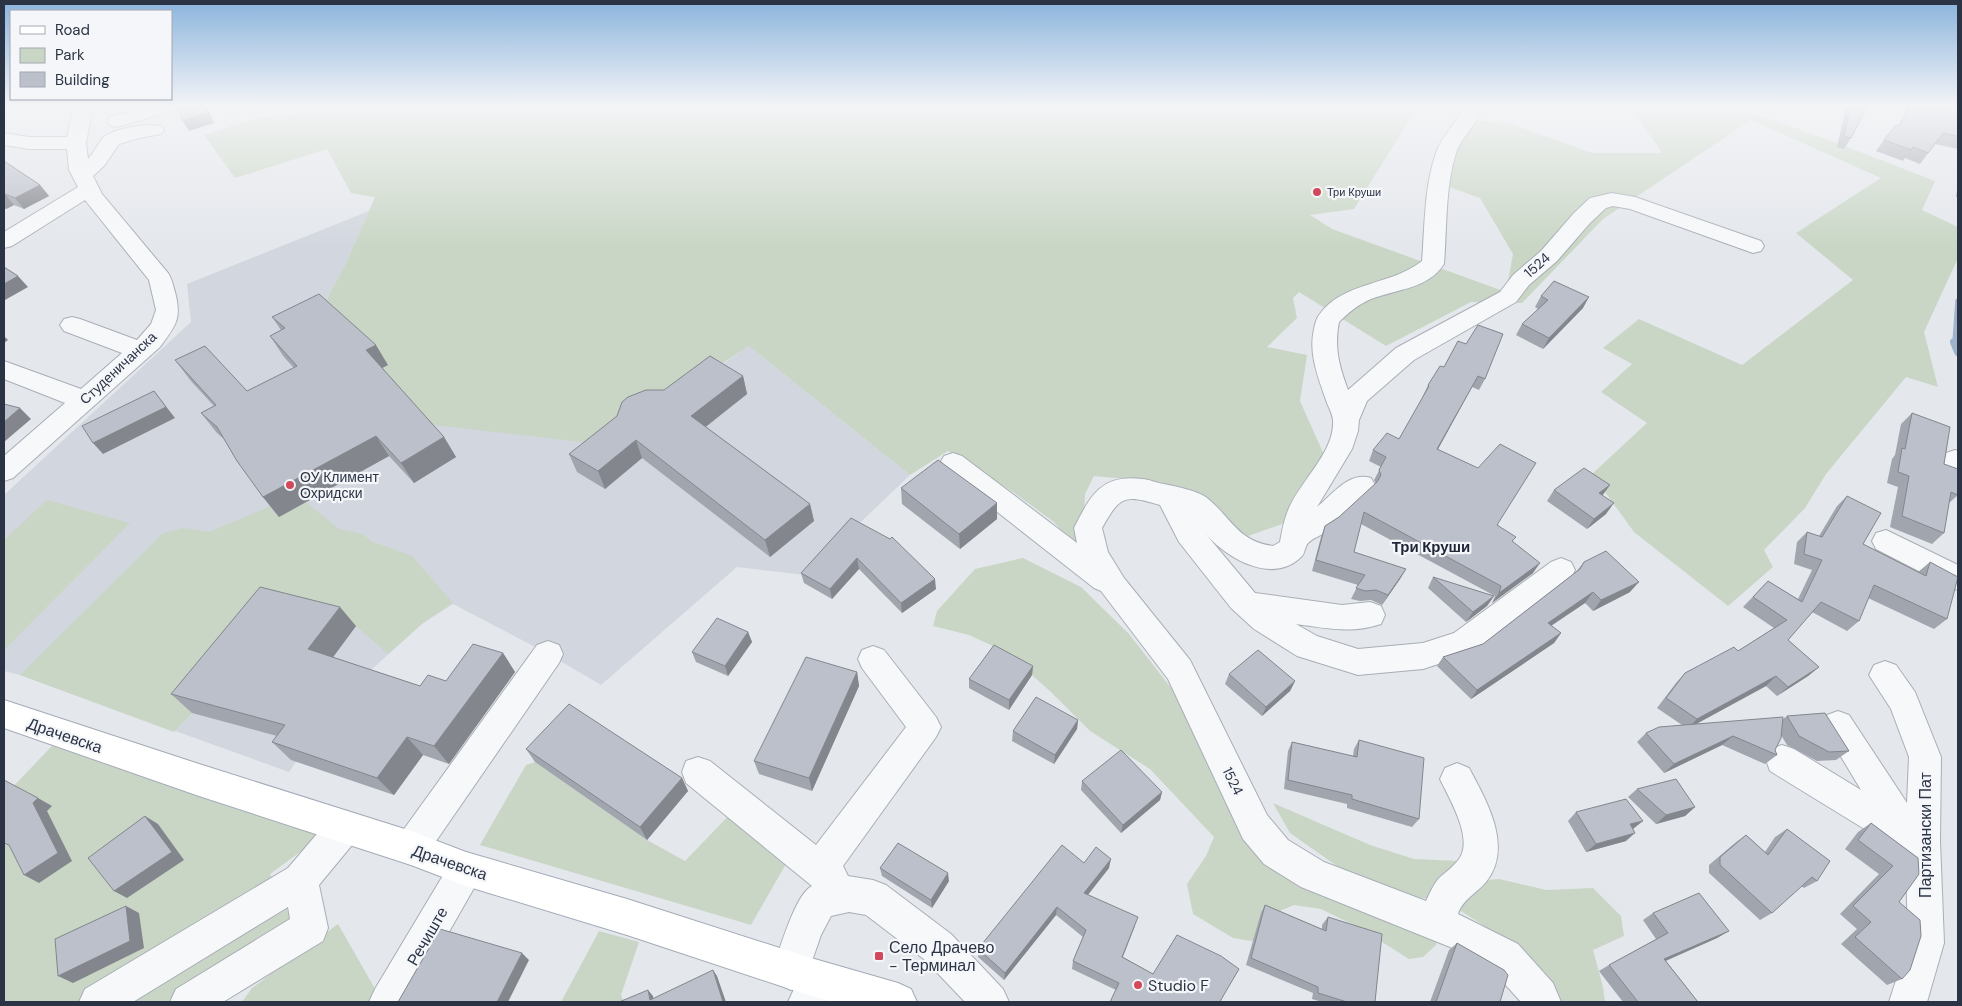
<svg xmlns="http://www.w3.org/2000/svg" width="1962" height="1006" font-family="'DM Sans',sans-serif">
  <style>
    .built { fill: #d2d6de }
    .green { fill: #c9d6c5 }
    .lines { fill: none; stroke-linecap: round; stroke-linejoin: round }
    .stream-far1 { stroke: #9fb4cc; stroke-width: 5.5 }
    .stream { stroke: #9fb4cc; stroke-width: 8 }
    .minor-casing { stroke: #a9aeb7; stroke-width: 2 }
    .major-casing { stroke: #a3abb8; stroke-width: 2 }
    .minor { fill: #f7f8fa; fill-rule: evenodd }
    .major { fill: #fff; fill-rule: evenodd }
    .wall { fill: #a1a5ae }
    .shaded-wall { fill: #83868d }
    .building { fill: #bbc0ca; stroke: #83868d }
    .poi-dot { fill: #d1495b; stroke: #f4f6f9; stroke-width: 2 }
    .labels { text-anchor: middle; stroke-width: 4.5; stroke-linejoin: round; paint-order: stroke }
    .far-poi-label { font-size: 11px; fill: #2b3445; stroke: #f4f6f9; text-anchor: start }
    .street-label { font-size: 14px; fill: #2b3445; stroke: #f4f6f9 }
    .poi-label { font-size: 14px; fill: #2b3445; stroke: #f4f6f9; text-anchor: start }
    .neighbourhood-label { font-size: 15px; font-weight: bold; fill: #1d2536; stroke: #f4f6f9 }
    .near-street-label { font-size: 16px; fill: #2b3445; stroke: #f4f6f9 }
    .near-poi-label { font-size: 16px; fill: #2b3445; stroke: #f4f6f9; text-anchor: start }
  </style>
  <rect width="100%" height="100%" fill="#e4e7ec"/>
  <path class="built" d="M 369,211 L 348,259 L 325,303 L 714,370 L 749,346 L 910,475 L 805,575 L 737,567 L 601,685 L 545,652 L 453,604 L 423,623 L 339,699 L 289,772 L 20,675 L 4,671 L 4,495 L 191,322 L 187,284 Z"/>
  <path class="green" d="M 308,106 L 1418,106 L 1354,209 L 1310,215 L 1332,229 L 1506,292 L 1513,254 L 1480,198 L 1441,184 L 1471,119 L 1514,125 L 1592,153 L 1662,153 L 1630,106 L 1747,106 L 1748,112 L 1829,140 L 1935,181 L 1922,210 L 1958,227 L 1958,258 L 1924,332 L 1938,387 L 1906,377 L 1826,474 L 1805,508 L 1764,550 L 1773,567 L 1728,606 L 1634,532 L 1592,474 L 1647,423 L 1601,392 L 1632,364 L 1603,348 L 1639,319 L 1742,365 L 1853,280 L 1796,233 L 1881,178 L 1751,120 L 1603,219 L 1522,303 L 1471,302 L 1386,346 L 1299,292 L 1293,298 L 1297,318 L 1267,347 L 1307,355 L 1300,401 L 1325,457 L 1288,522 L 1248,536 L 1182,491 L 1138,480 L 1094,476 L 1085,494 L 1082,554 L 1054,522 L 1013,492 L 948,451 L 910,475 L 749,346 L 599,444 L 382,419 L 325,303 L 348,259 L 375,197 L 351,193 L 327,149 L 235,178 L 204,135 L 265,116 L 282,121 Z
    M 47,500 L 130,523 L 4,650 L 4,540 Z
    M 306,502 L 339,529 L 363,534 L 371,541 L 412,556 L 453,603 L 423,623 L 388,654 L 356,626 L 192,713 L 174,732 L 20,675 L 163,533 L 185,528 L 209,532 L 271,506 Z
    M 1023,558 L 1081,587 L 1129,634 L 1189,711 L 1247,828 L 1430,935 L 1437,944 L 1423,957 L 1409,959 L 1360,928 L 1321,909 L 1294,905 L 1277,912 L 1257,942 L 1233,938 L 1193,914 L 1187,884 L 1206,856 L 1214,837 L 1150,769 L 1090,731 L 1051,692 L 1006,652 L 969,635 L 933,626 L 937,611 L 975,569 Z
    M 52,746 L 109,762 L 322,836 L 270,874 L 295,927 L 231,956 L 172,1002 L 4,1002 L 4,796 Z
    M 535,762 L 647,840 L 685,861 L 739,805 L 794,850 L 751,925 L 480,845 L 526,765 Z
    M 1273,803 L 1370,845 L 1414,859 L 1460,861 L 1434,899 L 1396,896 L 1344,871 L 1290,833 Z
    M 1499,879 L 1546,890 L 1593,888 L 1621,916 L 1624,936 L 1593,950 L 1603,987 L 1605,1002 L 1554,1002 L 1518,955 L 1483,925 L 1448,903 L 1466,882 Z
    M 338,924 L 382,1001 L 381,1002 L 242,1002 L 252,988 Z
    M 599,931 L 639,942 L 621,995 L 624,1002 L 561,1002 Z"/>
  <g class="lines">
    <path class="stream-far1" d="M 1955,343 L 1958,301"/>
    <path class="stream" d="M 1954,342 L 1958,352"/>
    <g class="minor-casing">
      <path id="minor" d="M 74,106 L 93,106 L 86,143 L 88,159 C 94,153 98,143 104,137 C 114,128 149,123 161,126 L 164,130 L 161,134 L 139,138 L 119,144 L 104,166 L 93,176 L 102,194 L 168,273 C 172,279 173,285 175,292 C 182,319 176,325 160,347 L 13,478 L 4,481 L 4,456 L 65,403 L 4,379 L 4,361 L 81,389 L 122,353 L 64,331 L 60,325 L 64,319 L 72,317 L 80,319 L 137,340 L 151,324 L 156,310 L 149,280 L 85,200 L 12,246 L 4,248 L 4,232 L 78,187 L 69,170 L 67,149 L 29,149 L 4,145 L 4,133 L 29,137 L 67,137 Z
        M 148,106 L 178,106 L 175,110 L 117,127 L 110,125 L 107,121 L 110,117 Z
        M 221,106 L 241,106 L 242,107 L 239,111 C 231,113 226,113 221,106 Z
        M 1463,106 L 1482,106 C 1478,124 1462,136 1456,153 C 1445,188 1447,227 1444,264 C 1428,289 1397,289 1371,299 C 1359,304 1348,313 1339,322 C 1334,347 1339,366 1348,390 L 1396,348 L 1500,292 L 1513,275 L 1541,251 L 1574,213 L 1590,198 L 1612,193 L 1635,197 L 1761,241 L 1764,246 L 1761,251 L 1753,253 L 1630,209 L 1613,206 L 1606,208 L 1590,223 L 1557,261 L 1529,285 L 1516,302 L 1414,360 L 1367,401 L 1359,420 L 1358,431 L 1352,449 L 1317,507 C 1333,494 1349,471 1371,478 L 1375,485 L 1371,492 C 1356,505 1343,519 1328,531 C 1322,535 1313,538 1308,543 C 1305,546 1305,553 1302,556 C 1273,586 1226,558 1205,533 L 1255,593 L 1342,605 L 1370,602 L 1381,606 L 1385,615 L 1381,624 C 1352,634 1325,628 1296,624 L 1317,636 L 1358,649 L 1423,643 L 1454,633 L 1551,562 L 1561,558 L 1571,562 L 1575,570 L 1571,578 L 1475,652 L 1423,669 L 1358,675 L 1297,656 L 1254,629 L 1231,608 L 1179,542 L 1160,505 C 1124,494 1120,496 1102,528 L 1108,552 L 1124,578 L 1190,660 L 1267,815 L 1288,840 L 1324,862 L 1426,901 C 1430,893 1433,885 1439,878 C 1446,872 1454,866 1459,859 C 1474,839 1449,798 1440,779 L 1445,768 L 1457,763 L 1469,768 C 1486,800 1514,847 1486,882 C 1478,892 1462,900 1458,914 L 1518,944 L 1553,983 L 1561,1002 L 1521,1002 L 1492,970 L 1450,947 L 1301,887 L 1264,864 L 1243,839 L 1168,679 L 1101,591 L 1094,588 L 944,470 L 940,463 L 944,456 L 953,453 L 962,456 L 1077,543 L 1074,528 C 1090,497 1100,474 1142,479 C 1149,479 1156,483 1164,484 C 1174,486 1199,491 1207,498 C 1231,517 1237,541 1273,546 L 1280,542 C 1282,531 1284,519 1289,508 C 1300,482 1335,451 1333,421 C 1333,415 1329,408 1327,403 C 1319,379 1308,355 1314,329 C 1315,324 1316,319 1319,315 C 1343,281 1391,286 1422,261 C 1425,225 1424,187 1436,153 C 1442,135 1457,124 1463,106 Z
        M 1955,450 L 1958,451 L 1958,471 L 1946,467 L 1942,460 L 1946,453 Z
        M 1886,530 L 1958,565 L 1958,590 L 1948,586 L 1876,549 L 1872,541 L 1876,533 Z
        M 548,641 L 559,645 L 563,654 L 559,663 L 423,860 L 411,865 L 399,860 L 394,848 L 399,836 L 537,645 Z
        M 873,646 L 884,650 L 936,717 L 941,727 L 936,737 L 843,866 L 848,876 L 873,880 L 886,885 L 951,934 L 1003,989 L 1009,1002 L 965,1002 L 925,960 L 866,915 L 849,912 L 831,916 L 821,935 L 804,984 L 842,967 L 855,973 L 861,986 L 855,999 L 849,1002 L 788,1002 L 794,989 L 801,985 L 791,990 L 778,984 L 772,971 C 779,952 795,894 812,886 L 686,783 L 682,772 L 686,761 L 698,757 L 710,761 L 816,845 L 906,727 L 862,668 L 858,659 L 862,650 Z
        M 1885,661 L 1896,665 L 1915,692 L 1941,757 L 1940,841 L 1944,943 L 1927,1002 L 1889,1002 L 1908,943 L 1906,863 L 1897,849 L 1770,771 L 1766,760 L 1770,749 L 1782,745 L 1794,749 L 1861,790 L 1822,725 L 1827,715 L 1838,711 L 1849,715 L 1907,803 L 1909,757 L 1891,709 L 1869,675 L 1874,665 Z
        M 345,811 L 357,815 L 362,827 L 357,839 L 319,885 L 328,928 L 323,941 L 223,1002 L 170,1002 L 176,989 L 290,919 L 288,907 L 133,1002 L 79,1002 L 85,989 L 288,868 L 333,815 Z
        M 466,852 L 478,857 L 483,869 L 478,881 L 409,1002 L 369,1002 L 375,989 L 454,857 Z"/>
    </g>
    <g class="major-casing">
      <path id="major" d="M 4,700 L 199,764 L 411,831 L 466,852 L 627,899 L 811,958 L 898,983 L 911,989 L 917,1002 L 834,1002 L 811,996 L 627,935 L 466,886 L 411,865 L 199,796 L 4,728 Z"/>
    </g>
    <use href="#minor" class="minor"/>
    <use href="#major" class="major"/>
  </g>
  <path class="wall" d="M 1846,106 L 1868,106 L 1851,138 L 1844,149 L 1837,147 Z
    M 1906,106 L 1958,106 L 1958,149 L 1935,144 L 1920,164 L 1905,158 L 1903,161 L 1876,151 L 1884,140 L 1898,126 L 1904,115 Z
    M 4,161 L 40,185 L 49,196 L 24,209 L 14,205 L 6,209 L 4,208 Z
    M 1958,183 L 1958,197 L 1956,197 Z
    M 1541,296 L 1583,308 L 1543,349 L 1516,335 L 1522,324 L 1538,309 L 1535,307 Z
    M 272,317 L 388,365 L 382,368 L 444,437 L 456,457 L 414,483 L 389,456 L 279,517 L 263,497 L 224,439 L 217,433 L 201,413 L 214,406 L 191,381 L 175,360 L 247,391 L 294,368 L 284,357 L 270,336 L 281,330 Z
    M 1458,341 L 1485,379 L 1479,390 L 1472,387 L 1438,449 L 1498,525 L 1513,542 L 1533,573 L 1492,603 L 1495,596 L 1361,524 L 1354,552 L 1406,569 L 1400,579 L 1382,605 L 1371,600 L 1360,601 L 1351,599 L 1358,585 L 1312,571 L 1321,537 L 1325,526 L 1339,517 L 1376,484 L 1374,480 L 1381,467 L 1369,461 L 1373,450 L 1399,439 L 1423,397 L 1423,396 L 1428,385 L 1444,367 Z
    M 743,376 L 747,394 L 706,427 L 810,504 L 814,521 L 770,557 L 642,458 L 605,489 L 577,472 L 569,454 L 664,390 Z
    M 1912,413 L 1944,464 L 1958,495 L 1949,503 L 1944,533 L 1932,544 L 1890,527 L 1898,487 L 1887,483 L 1892,459 L 1895,455 L 1901,424 Z
    M 1610,485 L 1602,495 L 1606,514 L 1587,529 L 1547,501 L 1554,490 Z
    M 901,488 L 997,519 L 960,549 L 902,504 Z
    M 1847,496 L 1863,544 L 1918,572 L 1930,562 L 1947,619 L 1934,629 L 1868,598 L 1859,621 L 1847,631 L 1812,612 L 1788,640 L 1819,667 L 1808,676 L 1777,696 L 1766,686 L 1696,724 L 1783,719 L 1787,716 L 1849,751 L 1836,760 L 1817,761 L 1787,745 L 1781,735 L 1775,750 L 1777,755 L 1765,764 L 1722,745 L 1664,773 L 1637,742 L 1646,733 L 1682,725 L 1657,708 L 1676,683 L 1685,673 L 1738,651 L 1774,628 L 1743,607 L 1768,581 L 1798,599 L 1812,570 L 1794,564 L 1797,542 L 1807,532 L 1819,536 L 1837,506 Z
    M 851,518 L 936,589 L 902,613 L 859,569 L 832,599 L 804,583 L 801,573 Z
    M 1584,562 L 1630,592 L 1593,611 L 1585,603 L 1551,626 L 1561,633 L 1554,643 L 1471,699 L 1437,666 L 1443,657 L 1483,644 L 1576,572 Z
    M 1433,577 L 1494,596 L 1487,606 L 1466,622 L 1428,588 Z
    M 356,626 L 333,657 L 420,686 L 446,681 L 503,653 L 515,672 L 449,764 L 423,755 L 394,795 L 291,760 L 272,742 L 277,736 L 192,713 L 171,694 Z
    M 748,632 L 752,642 L 728,676 L 696,662 L 692,652 Z
    M 1033,666 L 1032,675 L 1009,710 L 969,688 L 969,679 Z
    M 857,672 L 859,686 L 812,791 L 759,774 L 754,761 Z
    M 1229,674 L 1295,681 L 1290,691 L 1262,716 L 1225,684 Z
    M 1078,720 L 1077,729 L 1054,764 L 1012,741 L 1013,731 Z
    M 1359,740 L 1419,819 L 1412,827 L 1347,808 L 1347,804 L 1284,789 L 1288,751 L 1292,742 L 1353,756 L 1354,749 Z
    M 526,749 L 682,778 L 688,791 L 647,840 L 535,762 Z
    M 1082,781 L 1162,792 L 1160,800 L 1121,833 L 1081,790 Z
    M 1637,789 L 1695,807 L 1685,816 L 1656,824 L 1628,797 Z
    M 1576,812 L 1626,841 L 1586,852 L 1568,821 Z
    M 1871,823 L 1918,858 L 1899,902 L 1902,979 L 1887,985 L 1841,944 L 1857,929 L 1840,914 L 1879,874 L 1845,849 L 1858,832 Z
    M 1787,829 L 1817,881 L 1804,888 L 1801,886 L 1772,913 L 1760,920 L 1709,873 L 1709,865 L 1735,843 L 1746,835 L 1765,852 L 1775,837 Z
    M 1084,863 L 1109,868 L 1088,895 L 1135,926 L 1123,957 L 1153,974 L 1221,956 L 1116,990 L 1072,969 L 1073,961 L 1083,937 L 1056,915 L 1004,980 L 978,957 L 978,949 Z
    M 880,868 L 949,881 L 932,908 L 882,876 Z
    M 1265,905 L 1322,929 L 1322,925 L 1328,917 L 1375,1002 L 1322,1002 L 1312,999 L 1313,993 L 1246,965 L 1261,913 Z
    M 1653,913 L 1729,931 L 1717,938 L 1666,961 L 1698,1002 L 1623,1002 L 1599,971 L 1609,965 L 1656,939 L 1643,920 Z
    M 1457,943 L 1500,1002 L 1430,1002 L 1449,950 Z"/>
  <path class="shaded-wall" d="M 204,106 L 212,106 L 207,107 L 214,123 L 189,131 L 182,120 Z
    M 272,106 L 288,106 L 274,110 Z
    M 40,185 L 49,196 L 24,209 L 15,198 Z
    M 4,194 L 5,194 L 14,205 L 6,209 L 4,207 Z
    M 18,276 L 28,287 L 5,300 L 4,299 L 4,284 Z
    M 1589,297 L 1583,308 L 1543,349 L 1549,338 Z
    M 4,336 L 8,340 L 4,343 Z
    M 376,345 L 388,365 L 378,370 L 366,350 Z
    M 743,376 L 747,394 L 696,434 L 691,416 Z
    M 1478,376 L 1472,387 L 1432,460 L 1437,449 Z
    M 154,391 L 175,418 L 103,454 L 93,443 Z
    M 20,408 L 31,419 L 4,442 L 4,422 Z
    M 376,436 L 389,456 L 279,517 L 263,497 Z
    M 444,437 L 456,457 L 414,483 L 401,463 Z
    M 636,440 L 642,458 L 605,489 L 598,471 Z
    M 1610,485 L 1602,496 L 1599,493 Z
    M 997,503 L 997,519 L 960,549 L 959,534 Z
    M 1614,503 L 1606,514 L 1587,529 L 1594,519 Z
    M 810,504 L 814,521 L 770,557 L 765,540 Z
    M 857,558 L 859,569 L 832,599 L 830,589 Z
    M 1540,563 L 1533,573 L 1492,603 L 1499,593 Z
    M 1406,569 L 1400,579 L 1382,605 L 1388,595 Z
    M 935,579 L 936,589 L 902,613 L 901,603 Z
    M 1639,582 L 1630,592 L 1593,611 L 1601,600 Z
    M 1593,592 L 1585,603 L 1540,633 L 1548,623 Z
    M 1494,596 L 1487,606 L 1466,622 L 1473,612 Z
    M 340,607 L 356,626 L 325,668 L 308,649 Z
    M 748,632 L 752,642 L 728,676 L 725,666 Z
    M 1561,633 L 1554,643 L 1471,699 L 1477,690 Z
    M 503,653 L 515,672 L 449,764 L 434,746 Z
    M 1033,666 L 1032,675 L 1009,710 L 1009,700 Z
    M 1819,667 L 1808,676 L 1777,696 L 1788,687 Z
    M 857,672 L 859,686 L 812,791 L 809,778 Z
    M 1776,676 L 1766,686 L 1687,729 L 1697,719 Z
    M 1295,681 L 1290,691 L 1262,716 L 1266,707 Z
    M 1078,720 L 1077,729 L 1054,764 L 1055,755 Z
    M 1733,736 L 1722,745 L 1664,773 L 1674,764 Z
    M 407,737 L 423,755 L 394,795 L 377,778 Z
    M 682,778 L 688,791 L 647,840 L 640,827 Z
    M 1162,792 L 1160,800 L 1121,833 L 1123,825 Z
    M 38,798 L 52,806 L 47,811 L 72,861 L 39,883 L 24,875 L 33,803 Z
    M 1695,807 L 1685,816 L 1656,824 L 1666,815 Z
    M 145,816 L 158,824 L 184,860 L 127,898 L 114,891 Z
    M 1643,821 L 1633,829 L 1630,824 Z
    M 1635,833 L 1626,841 L 1586,852 L 1596,844 Z
    M 1111,859 L 1109,868 L 1082,902 L 1084,893 Z
    M 948,873 L 949,881 L 932,908 L 931,900 Z
    M 126,906 L 139,913 L 144,948 L 73,983 L 58,976 Z
    M 1057,907 L 1056,915 L 1004,980 L 1005,973 Z
    M 1729,931 L 1717,938 L 1653,966 L 1664,959 Z
    M 522,953 L 529,960 L 508,1002 L 497,1002 Z
    M 713,970 L 717,976 L 726,1002 L 723,1002 Z
    M 648,990 L 653,996 L 654,1002 L 650,1000 Z"/>
  <path class="building" d="M 177,106 L 204,106 L 207,113 L 182,120 Z
    M 1851,106 L 1868,106 L 1851,138 L 1844,136 Z
    M 1911,106 L 1958,106 L 1958,136 L 1943,133 L 1928,153 L 1913,147 L 1911,150 L 1884,140 L 1896,125 L 1899,126 Z
    M 4,161 L 40,185 L 15,198 L 5,194 L 4,194 Z
    M 4,267 L 18,276 L 4,284 Z
    M 1554,281 L 1589,297 L 1549,338 L 1522,324 L 1548,300 L 1541,296 Z
    M 319,294 L 376,345 L 366,350 L 444,437 L 401,463 L 376,436 L 263,497 L 237,461 L 217,427 L 201,413 L 216,405 L 175,360 L 205,346 L 247,391 L 297,366 L 270,336 L 285,328 L 272,317 Z
    M 1478,325 L 1503,334 L 1485,379 L 1478,376 L 1437,449 L 1478,468 L 1500,444 L 1536,463 L 1497,525 L 1516,537 L 1512,541 L 1540,563 L 1499,593 L 1501,586 L 1364,512 L 1354,552 L 1406,569 L 1388,595 L 1376,590 L 1365,591 L 1356,588 L 1365,575 L 1316,560 L 1325,526 L 1339,517 L 1377,482 L 1381,475 L 1379,470 L 1386,457 L 1373,450 L 1387,433 L 1399,439 L 1429,386 L 1428,385 L 1440,366 L 1444,367 L 1458,341 L 1466,344 Z
    M 710,356 L 743,376 L 691,416 L 810,504 L 765,540 L 636,440 L 598,471 L 569,454 L 617,416 L 622,402 L 628,397 L 646,390 L 664,390 Z
    M 154,391 L 166,407 L 93,443 L 82,426 Z
    M 4,404 L 20,408 L 4,422 Z
    M 1912,413 L 1950,427 L 1944,464 L 1958,469 L 1958,495 L 1951,492 L 1944,533 L 1902,516 L 1909,476 L 1898,472 L 1902,448 L 1905,449 Z
    M 938,460 L 997,503 L 959,534 L 901,488 Z
    M 1584,468 L 1610,485 L 1599,493 L 1614,503 L 1594,519 L 1554,490 Z
    M 1847,496 L 1881,513 L 1863,544 L 1926,576 L 1930,562 L 1958,577 L 1947,619 L 1874,585 L 1859,621 L 1821,602 L 1788,640 L 1819,667 L 1788,687 L 1776,676 L 1697,719 L 1666,698 L 1685,673 L 1734,647 L 1738,651 L 1787,620 L 1753,597 L 1768,581 L 1802,602 L 1822,560 L 1804,554 L 1807,532 L 1822,537 Z
    M 851,518 L 890,539 L 892,537 L 935,579 L 901,603 L 857,558 L 830,589 L 801,573 Z
    M 1606,551 L 1639,582 L 1601,600 L 1593,592 L 1548,623 L 1561,633 L 1477,690 L 1443,657 L 1483,644 L 1580,569 L 1584,562 Z
    M 1433,577 L 1494,596 L 1473,612 Z
    M 260,587 L 340,607 L 308,649 L 420,686 L 428,675 L 446,681 L 473,644 L 503,653 L 434,746 L 407,737 L 377,778 L 272,742 L 285,725 L 171,694 Z
    M 717,618 L 748,632 L 725,666 L 692,652 Z
    M 994,645 L 1033,666 L 1009,700 L 969,679 Z
    M 1258,650 L 1295,681 L 1266,707 L 1229,674 Z
    M 806,657 L 857,672 L 809,778 L 754,761 Z
    M 1036,697 L 1078,720 L 1055,755 L 1013,731 Z
    M 569,704 L 682,778 L 640,827 L 526,749 Z
    M 1825,713 L 1849,751 L 1829,752 L 1799,736 L 1787,716 Z
    M 1783,717 L 1781,738 L 1775,750 L 1777,755 L 1733,736 L 1674,764 L 1646,733 L 1659,727 Z
    M 1359,740 L 1424,758 L 1419,819 L 1352,799 L 1352,795 L 1288,780 L 1292,742 L 1357,757 Z
    M 1121,750 L 1162,792 L 1123,825 L 1082,781 Z
    M 1676,779 L 1695,807 L 1666,815 L 1637,789 Z
    M 4,780 L 38,798 L 33,803 L 58,853 L 24,875 L 9,845 L 4,843 Z
    M 1626,799 L 1643,821 L 1630,824 L 1635,833 L 1596,844 L 1576,812 Z
    M 145,816 L 172,852 L 114,891 L 88,858 Z
    M 1871,823 L 1918,858 L 1919,874 L 1899,902 L 1920,920 L 1921,936 L 1910,970 L 1902,979 L 1855,937 L 1871,922 L 1853,906 L 1893,866 L 1858,840 Z
    M 1787,829 L 1830,861 L 1817,881 L 1812,877 L 1772,913 L 1720,865 L 1720,857 L 1746,835 L 1768,855 Z
    M 898,843 L 948,873 L 931,900 L 880,868 Z
    M 1062,845 L 1084,863 L 1096,847 L 1111,859 L 1084,893 L 1138,917 L 1122,957 L 1153,974 L 1177,935 L 1221,956 L 1239,969 L 1222,998 L 1220,1002 L 1110,1002 L 1119,983 L 1073,961 L 1086,930 L 1057,907 L 1005,973 L 978,949 Z
    M 1699,893 L 1729,931 L 1664,959 L 1698,1002 L 1638,1002 L 1609,965 L 1668,933 L 1653,913 Z
    M 1265,905 L 1326,931 L 1328,917 L 1382,934 L 1375,1002 L 1347,1002 L 1318,993 L 1318,987 L 1251,958 Z
    M 126,906 L 130,941 L 58,976 L 55,939 Z
    M 440,929 L 522,953 L 497,1002 L 398,1002 Z
    M 1457,943 L 1504,970 L 1508,975 L 1500,1002 L 1436,1002 Z
    M 713,970 L 723,1002 L 619,1002 L 648,990 L 650,1000 Z"/>
  <linearGradient id="sky" x2="0" y2="1"><stop stop-color="#8bb4dd"/><stop offset="0.43" stop-color="#f3f4f6"/><stop offset="1" stop-color="#f3f4f6" stop-opacity="0"/></linearGradient>
  <rect width="1962" height="246" fill="url(#sky)"/>
  <g class="poi-dot">
    <circle cx="1317" cy="192" r="5"/>
    <circle cx="290" cy="485" r="5"/>
    <rect x="874" y="951" width="10" height="10" rx="2.5"/>
    <circle cx="1138" cy="985" r="5"/>
  </g>
  <g class="labels">
    <g class="far-poi-label">
      <text x="1327" y="196">Три Круши</text>
    </g>
    <g class="street-label">
      <text transform="translate(1537 265) rotate(-42)" y="5">1524</text>
      <text transform="translate(118 368) rotate(-43)" y="5">Студеничанска</text>
      <text transform="translate(1233 781) rotate(64)" y="5">1524</text>
    </g>
    <g class="poi-label">
      <text x="300" y="482">ОУ Климент<tspan x="300" dy="16">Охридски</tspan></text>
    </g>
    <g class="neighbourhood-label">
      <text x="1431" y="552">Три Круши</text>
    </g>
    <g class="near-street-label">
      <text transform="translate(65 735) rotate(19)" y="6">Драчевска</text>
      <text transform="translate(1925 835) rotate(-90)" y="6">Партизански Пат</text>
      <text transform="translate(450 862) rotate(19)" y="6">Драчевска</text>
      <text transform="translate(427 936) rotate(-60)" y="6">Речиште</text>
    </g>
    <g class="near-poi-label">
      <text x="889" y="953">Село Драчево<tspan x="889" dy="18">- Терминал</tspan></text>
      <text x="1148" y="991">Studio F</text>
    </g>
  </g>
  <rect width="1962" height="1006" fill="none" stroke="#2b3445" stroke-width="10"/>
  <rect x="10" y="10" width="162" height="90" fill="#f4f6f9" stroke="#a4a8b1"/>
  <rect x="20" y="26" width="25" height="8" fill="#ffffff" stroke="#a4a8b1"/>
  <text x="55" y="35" font-size="15" fill="#2b3445">Road</text>
  <rect x="20" y="48" width="25" height="15" fill="#c9d6c5" stroke="#a4a8b1"/>
  <text x="55" y="60" font-size="15" fill="#2b3445">Park</text>
  <rect x="20" y="72" width="25" height="15" fill="#bbc0ca" stroke="#a4a8b1"/>
  <text x="55" y="85" font-size="15" fill="#2b3445">Building</text>
</svg>
